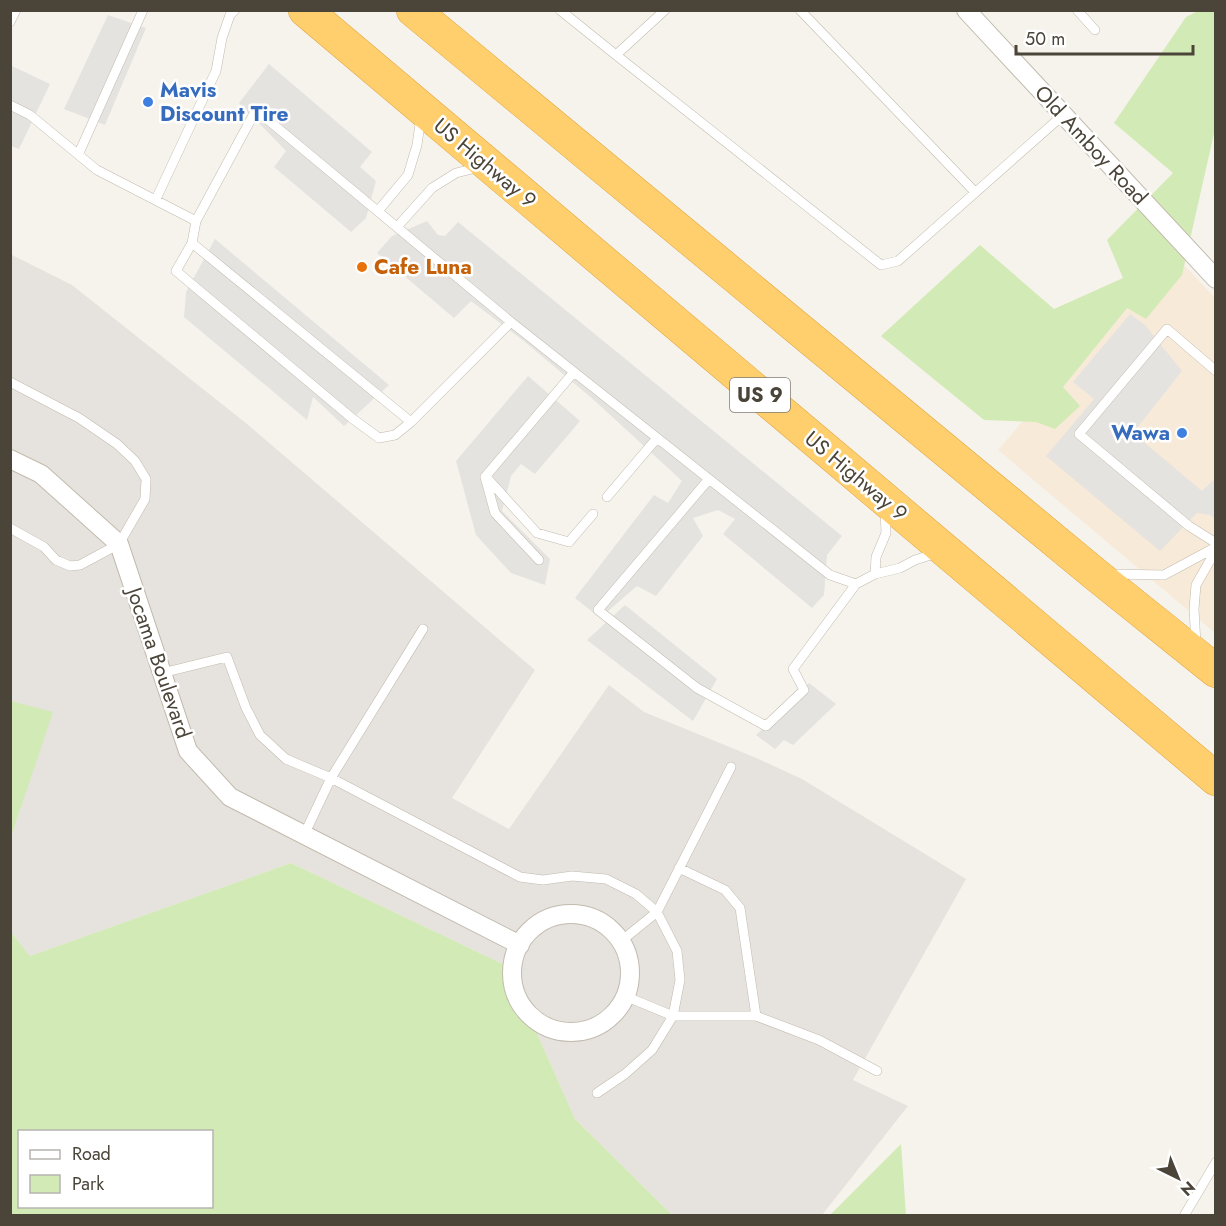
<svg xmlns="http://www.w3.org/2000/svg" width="1226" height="1226" font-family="Jost,sans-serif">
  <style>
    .commercial { fill: #f7ead8 }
    .industrial { fill: #e6e2dd }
    .green { fill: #d2eab5; fill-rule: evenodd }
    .parking { fill: #e5e3e0 }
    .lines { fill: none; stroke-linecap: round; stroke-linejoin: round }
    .lane-casing { stroke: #c2bbae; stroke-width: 10 }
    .street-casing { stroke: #c2bbae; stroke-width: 20 }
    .highway-casing { stroke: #e0a43c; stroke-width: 34 }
    .lane { stroke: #fff; stroke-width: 9 }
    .street { stroke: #fff; stroke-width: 18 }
    .highway { stroke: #ffcf6e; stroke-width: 33 }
    .shop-dot { fill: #3f7fe0; stroke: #fff; stroke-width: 2 }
    .food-dot { fill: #e8710a; stroke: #fff; stroke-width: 2 }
    .labels { text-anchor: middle; stroke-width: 5; stroke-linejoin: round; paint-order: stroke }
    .shield { fill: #fff; stroke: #817c74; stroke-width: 1.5 }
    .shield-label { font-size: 20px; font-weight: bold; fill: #4b4439 }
    .shop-label { font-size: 21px; font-weight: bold; fill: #366cbe; stroke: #fff; text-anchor: start }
    .street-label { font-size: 21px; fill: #4b4439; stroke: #fff }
    .food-label { font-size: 21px; font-weight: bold; fill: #c56008; stroke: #fff; text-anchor: start }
  </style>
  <rect width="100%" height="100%" fill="#f6f3ec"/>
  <path class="commercial" d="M 1170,250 L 1215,298 L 1215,633 L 998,450 Z"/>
  <path class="industrial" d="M 10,254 L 72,285 L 247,424 L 535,670 L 452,798 L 509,829 L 609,685 L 644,712 L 754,757 L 802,779 L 966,879 L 853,1080 L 908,1106 L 822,1215 L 672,1215 L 575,1119 L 507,966 L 291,863 L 30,956 L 11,932 L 11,837 L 52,713 L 11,701 Z"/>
  <path class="green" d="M 1198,11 L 1215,11 L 1215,129 L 1182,275 L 1146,319 L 1127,308 L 1063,387 L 1080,406 L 1055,429 L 1036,422 L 984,420 L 881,336 L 980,245 L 1054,309 L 1123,278 L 1107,240 L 1173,173 L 1114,123 L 1186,17 Z
    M 11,701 L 53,712 L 11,837 L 10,701 Z
    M 291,863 L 507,966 L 575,1119 L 672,1215 L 11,1215 L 11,932 L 30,956 ZM 20,1132 L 212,1132 L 212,1206 L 20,1206 Z
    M 901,1144 L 906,1215 L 830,1215 Z"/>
  <path class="parking" d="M 108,15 L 146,28 L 105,125 L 64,109 Z
    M 269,64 L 372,152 L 360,167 L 376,181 L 366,218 L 351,232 L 274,167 L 286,151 L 239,103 Z
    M 10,65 L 50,84 L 19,149 L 11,146 Z
    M 427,221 L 438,235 L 445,236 L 458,222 L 842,536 L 827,555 L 824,595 L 812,608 L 723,534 L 735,519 L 718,510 L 693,518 L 703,536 L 656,596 L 637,586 L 600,618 L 575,598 L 654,495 L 668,503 L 682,481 L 595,401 L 525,342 L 471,301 L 454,318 L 377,253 L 392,236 Z
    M 215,239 L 389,385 L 344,426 L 313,397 L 307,420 L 184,317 L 186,292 Z
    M 1130,314 L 1145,325 L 1182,371 L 1133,433 L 1202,491 L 1215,479 L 1215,519 L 1210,515 L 1197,513 L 1160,551 L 1046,456 L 1094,399 L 1073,382 Z
    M 528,376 L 580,421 L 535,474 L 521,464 L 511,476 L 502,511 L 550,559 L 545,585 L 511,573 L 476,535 L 456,461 Z
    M 625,605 L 717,679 L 693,721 L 587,640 Z
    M 809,683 L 836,704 L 793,745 L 784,740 L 775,749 L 756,735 Z"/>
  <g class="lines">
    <g class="lane-casing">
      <path id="lane" d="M 560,10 L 616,55 L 665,10
        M 800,10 L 975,192
        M 1077,10 L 1095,30
        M 10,22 L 16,10
        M 616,55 L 881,265 L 898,261 L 1063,115
        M 10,105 L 30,115 L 97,170 L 196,221
        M 79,153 L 143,10
        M 156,199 L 216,71 L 222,38 L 230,15 L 235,10
        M 378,211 L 408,175 L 417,145 L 421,117
        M 397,227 L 432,188 L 456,173 L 480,167
        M 192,243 L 411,422
        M 511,322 L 411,422 L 395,435 L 379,438 L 353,419 L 176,271 L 192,243 L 196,221 L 256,110 L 511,322 L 830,575 L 856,584 L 875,574 L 900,568 L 915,560 L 937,553
        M 1216,371 L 1167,329 L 1079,434 L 1189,526 L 1216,543
        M 10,382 L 79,418 L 117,444 L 135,461 L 146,479 L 145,499 L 119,544 L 80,565 L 70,566 L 56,560 L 44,547 L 10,528
        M 487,478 L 537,533 L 569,542 L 593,514
        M 709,479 L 598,610 L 697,688 L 766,726 L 804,690 L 793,669 L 856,584
        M 607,497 L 657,438
        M 539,560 L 495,513 L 485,477 L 574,372
        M 875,574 L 876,557 L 886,533 L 885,510
        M 1111,574 L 1164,575 L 1216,547
        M 1196,644 L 1194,609 L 1196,585 L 1216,550
        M 162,673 L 227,657 L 246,708 L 260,735 L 286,759 L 331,778 L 520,877 L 543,880 L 572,876 L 606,879 L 636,894 L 657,912 L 677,951 L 680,980 L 673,1016 L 652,1050 L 625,1074 L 597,1093
        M 304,835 L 331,778 L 423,629
        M 620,942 L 657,912 L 731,767
        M 625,996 L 673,1016 L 756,1016 L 740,908 L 725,890 L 679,868
        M 756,1016 L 819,1040 L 877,1071
        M 1184,1216 L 1216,1162"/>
    </g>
    <g class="street-casing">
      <path id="street" d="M 966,10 L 1216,279
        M 10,459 L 41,474 L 119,544 L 188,751 L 230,797 L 520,945
        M512 973a59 59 0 1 1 118 0a59 59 0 1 1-118 0Z"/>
    </g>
    <g class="highway-casing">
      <path id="highway" d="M 305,10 L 1216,779
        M 413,10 L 1095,574 L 1216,671"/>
    </g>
    <use href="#lane" class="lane"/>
    <use href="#street" class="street"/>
    <use href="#highway" class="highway"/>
  </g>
  <g class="shop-dot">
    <circle cx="148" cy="102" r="6"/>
    <circle cx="1182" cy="433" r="6"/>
  </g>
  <circle class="food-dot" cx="362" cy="267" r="6"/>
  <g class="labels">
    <rect class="shield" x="730" y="378" width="60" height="34" rx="4.5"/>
    <g class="shield-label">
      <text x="760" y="402">US 9</text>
    </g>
    <g class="shop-label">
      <text x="160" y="97">Mavis<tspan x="160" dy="24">Discount Tire</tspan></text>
      <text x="1170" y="440" text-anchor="end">Wawa</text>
    </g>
    <g class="street-label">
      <text transform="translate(1091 145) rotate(47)" y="7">Old Amboy Road</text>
      <text transform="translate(485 163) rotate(40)" y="7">US Highway 9</text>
      <text transform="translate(856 476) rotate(40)" y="7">US Highway 9</text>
      <text transform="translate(159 663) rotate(71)" y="7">Jocama Boulevard</text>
    </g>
    <g class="food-label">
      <text x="374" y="274">Cafe Luna</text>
    </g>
  </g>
  <rect width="1226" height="1226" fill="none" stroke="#4b4439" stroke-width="24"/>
  <rect x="18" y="1130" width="195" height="78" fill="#ffffff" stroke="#b7b4b0" stroke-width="1.5"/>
  <rect x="30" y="1150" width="30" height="9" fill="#ffffff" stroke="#b7b4b0" stroke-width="1.5"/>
  <text x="72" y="1160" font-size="18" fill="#4b4439">Road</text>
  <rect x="30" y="1175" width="30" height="18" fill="#d2eab5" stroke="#b7b4b0" stroke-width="1.5"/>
  <text x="72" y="1190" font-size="18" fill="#4b4439">Park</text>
  <g transform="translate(1178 1178) rotate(137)" stroke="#ffffff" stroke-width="4.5" paint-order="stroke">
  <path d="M0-4.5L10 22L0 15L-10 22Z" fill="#4b4439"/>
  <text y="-9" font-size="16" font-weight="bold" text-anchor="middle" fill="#4b4439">N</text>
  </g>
  <path d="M1016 45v9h177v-9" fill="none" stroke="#4b4439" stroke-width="3"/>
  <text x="1025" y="45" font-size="18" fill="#4b4439" stroke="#ffffff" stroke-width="4.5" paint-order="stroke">50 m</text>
</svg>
